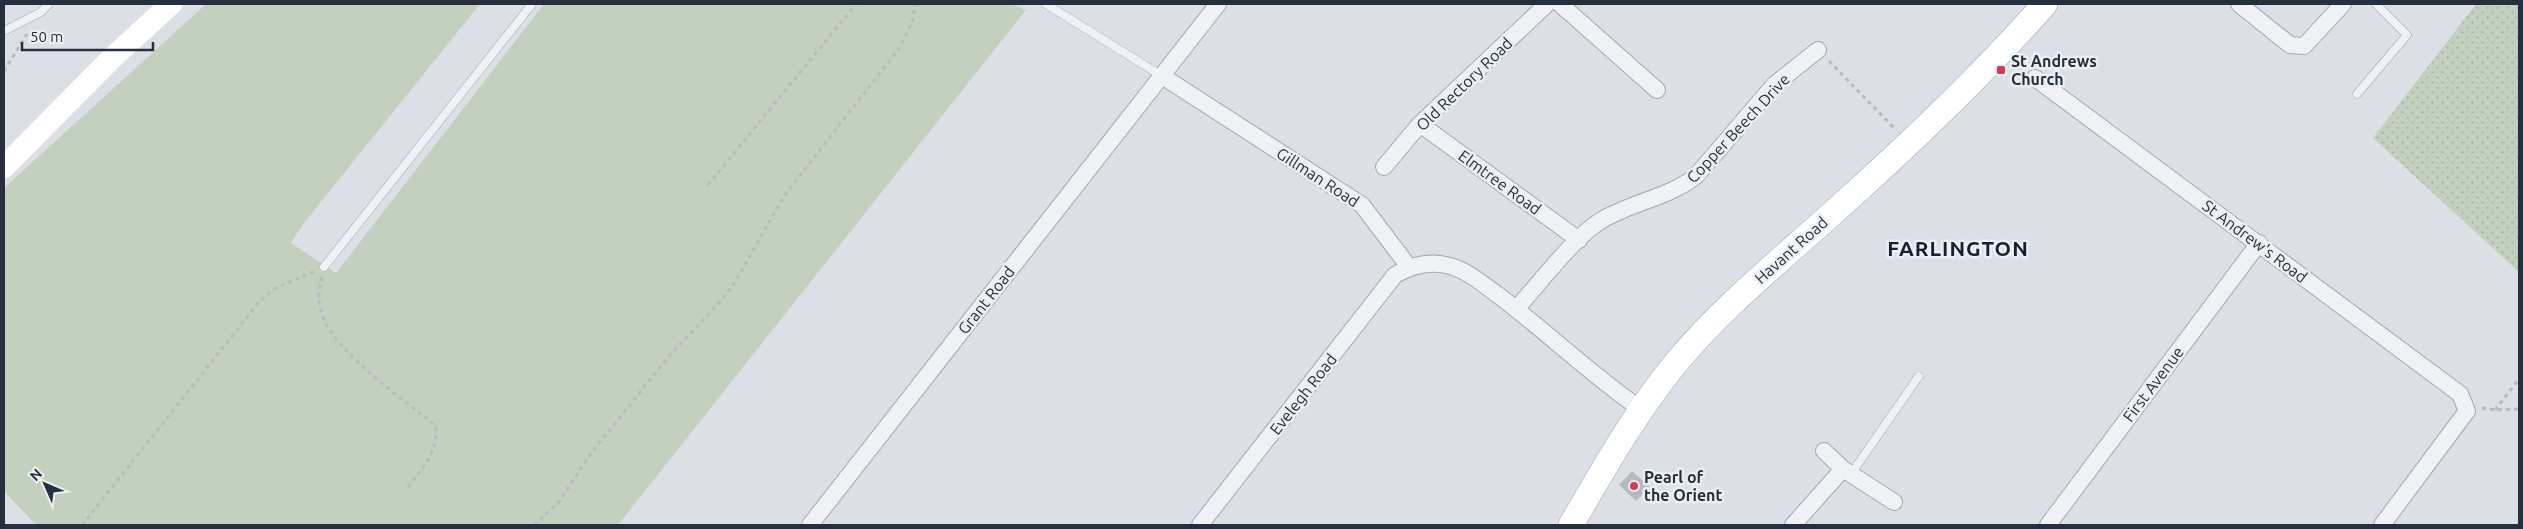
<svg xmlns="http://www.w3.org/2000/svg" width="2523" height="529" font-family="Ubuntu,sans-serif">
  <style>
    .grass { fill: #c3d0bd }
    .park { fill: url(#park-dots) }
    .building { fill: #b3bac3 }
    .lines { fill: none; stroke-linecap: round; stroke-linejoin: round }
    .service-casing { stroke: #a2a7b0; stroke-width: 9 }
    .minor-casing { stroke: #a2a7b0; stroke-width: 18 }
    .primary-casing { stroke: #9ba5b2; stroke-width: 26 }
    .path { stroke: #b7bbc1; stroke-width: 3; stroke-dasharray: 4 4; stroke-linecap: butt }
    .service { stroke: #eff1f5; stroke-width: 8 }
    .minor { stroke: #eff1f5; stroke-width: 16 }
    .secondary { stroke: #fff; stroke-width: 22 }
    .primary { stroke: #fff; stroke-width: 25 }
    .poi-dot { fill: #ce3e59; stroke: #ebeff4; stroke-width: 2 }
    .labels { text-anchor: middle; stroke-width: 5; stroke-linejoin: round; paint-order: stroke }
    .poi-label { font-size: 16px; font-weight: bold; fill: #262f3d; stroke: #ebeff4; text-anchor: start }
    .street-label { font-size: 16px; fill: #262f3d; stroke: #ebeff4 }
    .district-label { font-size: 21px; font-weight: bold; letter-spacing: 1px; fill: #18202d; stroke: #ebeff4 }
  </style>
  <defs>
    <pattern id="park-dots" width="8" height="8" patternUnits="userSpaceOnUse" patternTransform="scale(1.25)"><rect width="8" height="8" fill="#c3d0bd"/><path d="M2 2h.1M6 6h.1" fill="none" stroke="#a7b3a3" stroke-width="1.8" stroke-linecap="round"/></pattern>
  </defs>
  <rect width="100%" height="100%" fill="#dce0e6"/>
  <path class="grass" d="M 206,4 L 480,4 L 304,223 L 291,243 L 336,273 L 544,4 L 1011,4 L 1026,10 L 618,525 L 36,525 L 4,491 L 4,188 Z"/>
  <path class="park" d="M 2476,4 L 2519,4 L 2519,272 L 2373,138 Z"/>
  <path class="building" d="M 1632,471 L 1650,487 L 1636,501 L 1619,485 Z"/>
  <g class="lines">
    <g class="service-casing">
      <path id="service" d="M 1046,4 L 1162,76
        M 4,31 L 41,12 L 49,4
        M 2357,94 L 2407,35 L 2376,4
        M 324,267 L 532,4
        M 1851,474 L 1919,376"/>
    </g>
    <g class="minor-casing">
      <path id="minor" d="M 1560,4 L 1657,90
        M 2239,4 L 2290,45 L 2304,46 L 2343,4
        M 1162,76 L 1362,205 L 1409,267
        M 2035,78 L 2460,394 L 2467,411 L 2382,525
        M 1420,124 L 1579,240
        M 1384,167 L 1420,124 L 1547,4
        M 1516,309 C 1538,285 1576,235 1602,220 C 1632,202 1668,198 1696,176 L 1774,85 L 1818,50
        M 1824,451 L 1843,469 L 1894,502
        M 810,525 L 1218,4
        M 1200,525 L 1395,275 C 1410,266 1427,261 1446,265 C 1466,269 1481,283 1498,295 C 1547,332 1591,375 1642,410
        M 1793,525 L 1843,469
        M 2048,525 L 2259,243"/>
    </g>
    <g class="primary-casing">
      <path id="primary" d="M 1571,525 C 1603,470 1635,413 1675,364 C 1722,307 1781,260 1836,210 C 1909,145 1980,77 2045,4"/>
    </g>
    <path class="path" d="M 1829,61 L 1896,130
      M 4,71 L 27,34
      M 708,185 L 856,4
      M 322,277 C 319,287 318,297 320,308 C 328,348 403,399 435,425 C 440,451 422,469 407,488
      M 2482,408 L 2495,410 L 2519,409
      M 2495,410 L 2519,379
      M 82,525 L 260,301 L 274,289 L 315,271
      M 534,525 L 558,503 L 592,452 L 669,356 L 720,302 L 735,282 L 784,196 L 901,46 L 913,20 L 915,4"/>
    <use href="#service" class="service"/>
    <use href="#minor" class="minor"/>
    <path class="secondary" d="M 4,167 L 110,60 L 171,4"/>
    <use href="#primary" class="primary"/>
  </g>
  <g class="poi-dot">
    <rect x="1996" y="65" width="10" height="10" rx="2.5"/>
    <circle cx="1634" cy="486" r="5"/>
  </g>
  <g class="labels">
    <g class="poi-label">
      <text x="2011" y="67">St Andrews<tspan x="2011" dy="18">Church</tspan></text>
      <text x="1644" y="483">Pearl of<tspan x="1644" dy="18">the Orient</tspan></text>
    </g>
    <g class="street-label">
      <text transform="translate(1464 84) rotate(-44)" y="6">Old Rectory Road</text>
      <text transform="translate(1738 128) rotate(-47)" y="6">Copper Beech Drive</text>
      <text transform="translate(1318 177) rotate(33)" y="6">Gillman Road</text>
      <text transform="translate(1500 182) rotate(36)" y="6">Elmtree Road</text>
      <text transform="translate(2255 241) rotate(37)" y="6">St Andrew's Road</text>
      <text transform="translate(1791 250) rotate(-42)" y="6">Havant Road</text>
      <text transform="translate(986 300) rotate(-52)" y="6">Grant Road</text>
      <text transform="translate(2153 384) rotate(-53)" y="6">First Avenue</text>
      <text transform="translate(1303 394) rotate(-52)" y="6">Evelegh Road</text>
    </g>
    <g class="district-label">
      <text x="1958" y="256">FARLINGTON</text>
    </g>
  </g>
  <rect width="2523" height="529" fill="none" stroke="#262f3d" stroke-width="10"/>
  <g transform="translate(45 484) rotate(315)" stroke="#ebeff4" stroke-width="4" paint-order="stroke">
  <path d="M0-4L9 19L0 12L-9 19Z" fill="#262f3d"/>
  <text y="-8" font-size="14" font-weight="bold" text-anchor="middle" fill="#262f3d">N</text>
  </g>
  <path d="M22 42v8h131v-8" fill="none" stroke="#262f3d" stroke-width="2.5"/>
  <text x="30" y="42" font-size="15" fill="#262f3d" stroke="#ebeff4" stroke-width="4" paint-order="stroke">50 m</text>
</svg>
